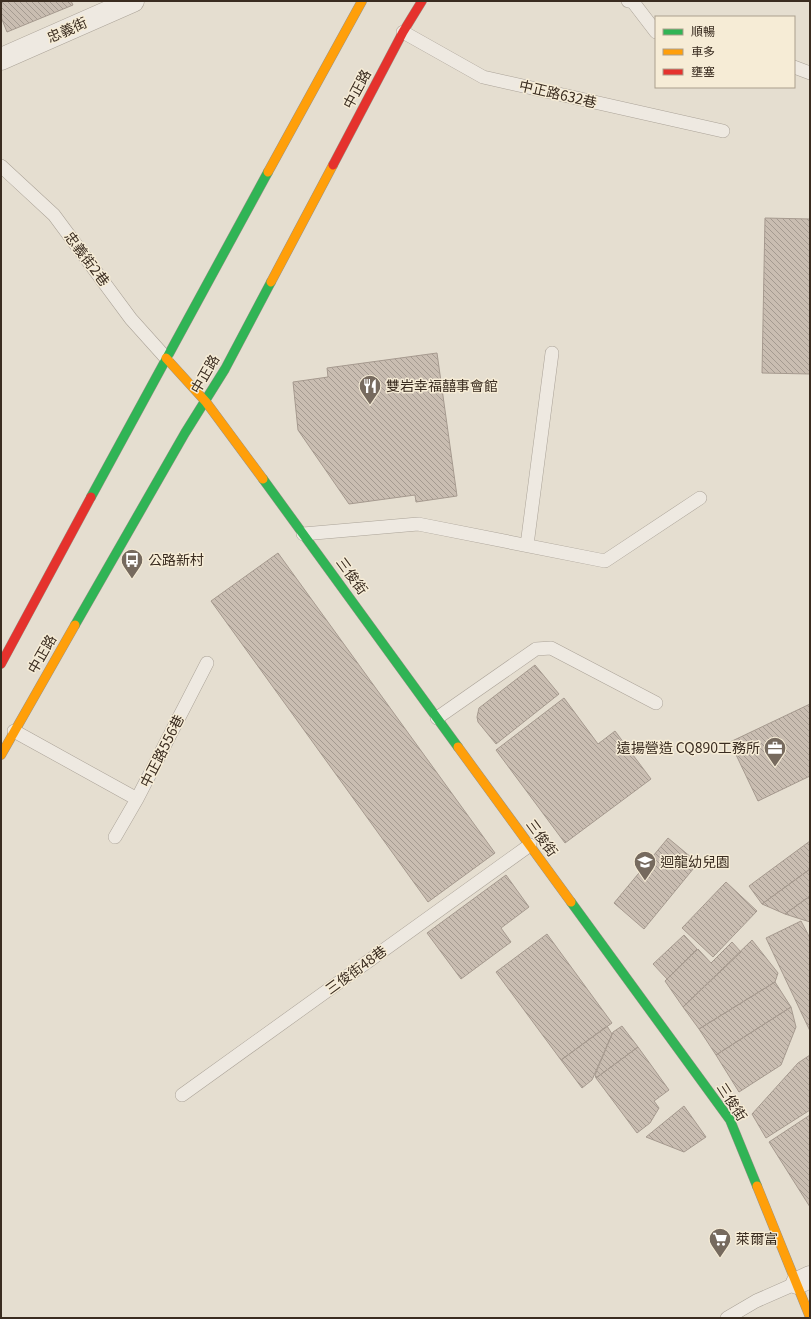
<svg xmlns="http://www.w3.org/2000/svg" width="811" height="1319" font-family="Georgia,'Noto Sans TC',serif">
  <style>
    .building { fill: url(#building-back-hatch); stroke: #a69a8f }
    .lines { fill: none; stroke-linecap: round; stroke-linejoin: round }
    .lane-casing { stroke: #aba398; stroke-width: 14 }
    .street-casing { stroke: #aba398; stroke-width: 23 }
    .fast-casing { stroke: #9a9388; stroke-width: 10 }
    .slow-casing { stroke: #9a9388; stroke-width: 10 }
    .jam-casing { stroke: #9a9388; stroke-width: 10 }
    .lane { stroke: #eee9e1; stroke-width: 13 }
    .street { stroke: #eee9e1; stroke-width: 22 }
    .fast { stroke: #30b455; stroke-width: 9 }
    .slow { stroke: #ff9f0a; stroke-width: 9 }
    .jam { stroke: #e5322d; stroke-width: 9 }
    .labels { text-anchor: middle; stroke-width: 3; stroke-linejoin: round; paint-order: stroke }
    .street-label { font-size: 14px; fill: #3a2c20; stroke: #f6ecd6 }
    .poi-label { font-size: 14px; fill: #3a2c20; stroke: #f6ecd6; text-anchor: start }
  </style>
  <defs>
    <pattern id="building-back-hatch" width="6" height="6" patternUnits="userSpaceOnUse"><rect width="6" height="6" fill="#c9bdb1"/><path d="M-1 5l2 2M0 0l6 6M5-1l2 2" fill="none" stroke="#a49a90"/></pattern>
  </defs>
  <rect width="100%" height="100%" fill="#e5ded0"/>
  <path class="building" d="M 1,1 L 71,1 L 73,5 L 7,32 L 1,17 Z
    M 765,218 L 810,219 L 810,374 L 762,373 Z
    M 437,353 L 457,496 L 416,502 L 415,495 L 349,504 L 298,430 L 293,382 L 328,377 L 327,368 Z
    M 278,553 L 495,853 L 428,902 L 211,601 Z
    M 535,665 L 559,694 L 496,744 L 478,722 L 477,717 L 479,708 Z
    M 564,698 L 598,744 L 615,731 L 651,779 L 565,843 L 496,750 Z
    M 810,704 L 810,776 L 758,801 L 730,742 Z
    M 668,838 L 698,863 L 644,929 L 614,903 Z
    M 810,841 L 810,869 L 762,904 L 749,886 Z
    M 810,869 L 810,896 L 785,914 L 762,904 Z
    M 506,875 L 529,907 L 501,928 L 511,942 L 461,979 L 427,933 Z
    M 726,882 L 757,911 L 713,957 L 682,928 Z
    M 810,896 L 810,922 L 785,914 Z
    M 801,921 L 810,938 L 810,1031 L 766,938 Z
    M 547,934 L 612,1023 L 561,1060 L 496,972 Z
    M 684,935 L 697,949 L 667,979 L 653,964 Z
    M 752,940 L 778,973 L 775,982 L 699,1029 L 683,1007 Z
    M 732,942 L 741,952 L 683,1007 L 665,981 L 698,949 L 711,963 Z
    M 775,982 L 791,1007 L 716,1055 L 699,1029 Z
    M 791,1007 L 796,1027 L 781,1065 L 739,1092 L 716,1055 Z
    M 607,1026 L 612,1034 L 592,1080 L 582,1088 L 561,1060 Z
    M 622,1026 L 638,1047 L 596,1078 L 595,1075 L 613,1032 Z
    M 638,1047 L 669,1090 L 654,1101 L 659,1108 L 650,1123 L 637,1133 L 596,1078 Z
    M 810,1055 L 810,1110 L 766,1138 L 752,1114 L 798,1063 Z
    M 684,1106 L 706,1137 L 684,1152 L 646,1137 Z
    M 810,1115 L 810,1207 L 769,1142 Z"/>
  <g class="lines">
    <g class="lane-casing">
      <path id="lane" d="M 628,1 L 633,2 L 656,32
        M 403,32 L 483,77 L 723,131
        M 794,67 L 810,73
        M 1,166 L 54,215 L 131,319 L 166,358
        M 303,534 L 418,524 L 605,561 L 700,498
        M 527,545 L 552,353
        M 437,718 L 536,649 L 551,648 L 656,703
        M 14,731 L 137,799
        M 115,837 L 137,799 L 207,663
        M 182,1095 L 530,845
        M 727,1318 L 756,1301 L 797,1283"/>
    </g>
    <g class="street-casing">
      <path id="street" d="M 1,59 L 133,1
        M 797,1283 L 810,1277"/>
    </g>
    <g class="fast-casing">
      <path id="fast" d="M 263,479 L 458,747
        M 91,497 L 268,172
        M 75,625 L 185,433 L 225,369 L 271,282
        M 571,902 L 730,1120 L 757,1186"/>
    </g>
    <g class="slow-casing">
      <path id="slow" d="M 268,172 L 362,1
        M 271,282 L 333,165
        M 166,358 L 206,402 L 263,479
        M 458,747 L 571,902
        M 1,755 L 75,625
        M 757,1186 L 810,1317"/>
    </g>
    <g class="jam-casing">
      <path id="jam" d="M 333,165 L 403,32 L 422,1
        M 1,664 L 91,497"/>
    </g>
    <use href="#lane" class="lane"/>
    <use href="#street" class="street"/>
    <use href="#fast" class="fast"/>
    <use href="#slow" class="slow"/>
    <use href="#jam" class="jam"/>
  </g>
  <defs>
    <g id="restaurant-pin" transform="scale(1.15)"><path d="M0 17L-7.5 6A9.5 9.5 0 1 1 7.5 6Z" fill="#766a5e" stroke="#f6ecd6"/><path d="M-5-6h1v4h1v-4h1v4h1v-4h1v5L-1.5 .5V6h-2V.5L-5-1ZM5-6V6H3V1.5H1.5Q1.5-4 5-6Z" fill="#fff"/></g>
    <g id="bus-pin" transform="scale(1.15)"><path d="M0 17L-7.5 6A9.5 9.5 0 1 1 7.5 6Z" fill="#766a5e" stroke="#f6ecd6"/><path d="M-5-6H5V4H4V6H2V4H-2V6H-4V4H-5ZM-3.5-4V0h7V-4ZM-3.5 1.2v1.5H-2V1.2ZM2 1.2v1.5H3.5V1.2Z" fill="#fff"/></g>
    <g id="office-pin" transform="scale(1.15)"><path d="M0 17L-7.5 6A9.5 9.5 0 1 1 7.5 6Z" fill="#766a5e" stroke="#f6ecd6"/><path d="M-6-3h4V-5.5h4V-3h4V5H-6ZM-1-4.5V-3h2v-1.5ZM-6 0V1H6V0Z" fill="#fff"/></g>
    <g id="school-pin" transform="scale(1.15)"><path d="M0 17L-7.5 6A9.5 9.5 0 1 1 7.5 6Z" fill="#766a5e" stroke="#f6ecd6"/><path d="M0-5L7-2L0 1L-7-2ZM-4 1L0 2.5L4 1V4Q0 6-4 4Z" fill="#fff"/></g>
    <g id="supermarket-pin" transform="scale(1.15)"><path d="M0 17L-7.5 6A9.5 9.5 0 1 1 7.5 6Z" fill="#766a5e" stroke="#f6ecd6"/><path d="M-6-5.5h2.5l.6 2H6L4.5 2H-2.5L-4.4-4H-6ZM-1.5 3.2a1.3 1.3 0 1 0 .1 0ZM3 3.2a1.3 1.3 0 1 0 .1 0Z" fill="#fff"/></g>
  </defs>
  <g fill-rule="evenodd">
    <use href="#restaurant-pin" x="370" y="386"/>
    <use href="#bus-pin" x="132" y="560"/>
    <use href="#office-pin" x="775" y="748"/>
    <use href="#school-pin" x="645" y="862"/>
    <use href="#supermarket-pin" x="720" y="1239"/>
  </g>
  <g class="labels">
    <g class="street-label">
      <text transform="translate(67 30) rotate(-24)" y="5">忠義街</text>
      <text transform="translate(357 89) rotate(-62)" y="5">中正路</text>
      <text transform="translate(558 94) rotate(13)" y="5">中正路632巷</text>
      <text transform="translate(87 259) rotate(53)" y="5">忠義街2巷</text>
      <text transform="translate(205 374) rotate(-60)" y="5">中正路</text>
      <text transform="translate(352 576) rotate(54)" y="5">三俊街</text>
      <text transform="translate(42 654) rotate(-60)" y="5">中正路</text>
      <text transform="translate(162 751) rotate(-63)" y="5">中正路556巷</text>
      <text transform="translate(542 838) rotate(54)" y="5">三俊街</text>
      <text transform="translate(356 970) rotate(-36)" y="5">三俊街48巷</text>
      <text transform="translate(732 1102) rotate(57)" y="5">三俊街</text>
    </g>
    <g class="poi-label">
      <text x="386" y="391">雙岩幸福囍事會館</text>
      <text x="148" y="565">公路新村</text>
      <text x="760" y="753" text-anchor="end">遠揚營造 CQ890工務所</text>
      <text x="660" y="867">迴龍幼兒園</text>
      <text x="736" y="1244">萊爾富</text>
    </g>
  </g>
  <rect width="811" height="1319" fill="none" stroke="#3a2c20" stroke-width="4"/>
  <rect x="655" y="16" width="140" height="72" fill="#f6ecd6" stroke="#ab9f8d"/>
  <rect x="663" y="29" width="20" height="6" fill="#30b455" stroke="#ab9f8d"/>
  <text x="691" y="36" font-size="12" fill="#3a2c20">順暢</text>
  <rect x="663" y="49" width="20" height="6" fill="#ff9f0a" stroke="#ab9f8d"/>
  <text x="691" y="56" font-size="12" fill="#3a2c20">車多</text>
  <rect x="663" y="69" width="20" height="6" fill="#e5322d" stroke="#ab9f8d"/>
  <text x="691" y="76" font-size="12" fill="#3a2c20">壅塞</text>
</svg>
